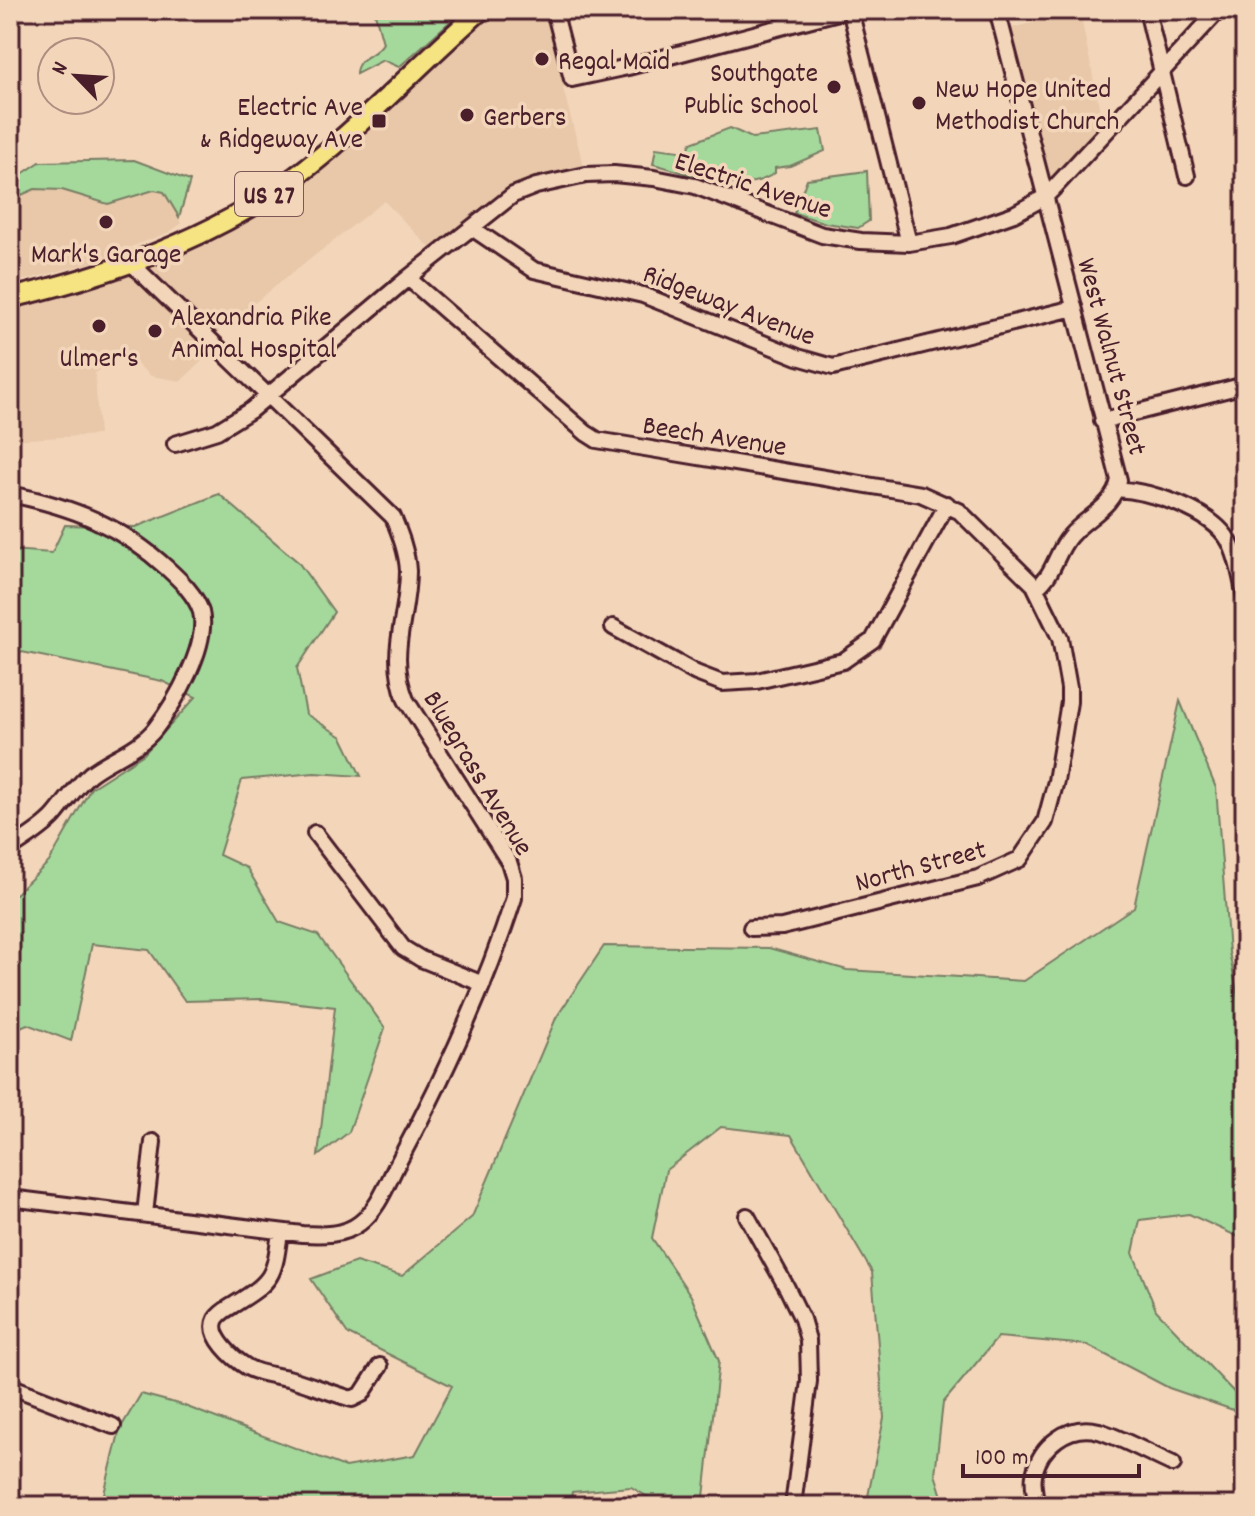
<svg xmlns="http://www.w3.org/2000/svg" width="1255" height="1516" font-family="Dekko,sans-serif">
  <style>
    .built { fill: #e8c8a9 }
    .green { fill: #a5d99c; stroke: #787c64; stroke-width: 2 }
    .lines { fill: none; stroke-linecap: round; stroke-linejoin: round }
    .minor-casing { stroke: #4a1f2b; stroke-width: 20 }
    .major-casing { stroke: #4a1f2b; stroke-width: 24 }
    .minor { stroke: #f3d6ba; stroke-width: 14 }
    .major { stroke: #f6e381; stroke-width: 18 }
    .poi-dot { fill: #4a1f2b; stroke: #f3d6ba; stroke-width: 3 }
    .labels { text-anchor: middle; stroke-width: 7; stroke-linejoin: round; paint-order: stroke }
    .shield { fill: #f3d6ba; stroke: #7d5656; stroke-width: 2 }
    .shield-label { font-size: 26px; font-weight: bold; fill: #4a1f2b }
    .poi-label { font-size: 28px; fill: #4a1f2b; stroke: #f3d6ba; text-anchor: start }
    .street-label { font-size: 28px; fill: #4a1f2b; stroke: #f3d6ba }
  </style>
  <rect width="100%" height="100%" fill="#f3d6ba"/>
  <filter id="ink" filterUnits="userSpaceOnUse"><feTurbulence type="fractalNoise" baseFrequency=".0125" numOctaves="2"/><feDisplacementMap in="SourceGraphic" scale="16" xChannelSelector="R" yChannelSelector="G"/><feConvolveMatrix kernelMatrix="1 2 1 2 8 2 1 2 1" color-interpolation-filters="sRGB"/></filter>
  <g filter="url(#ink)">
    <path class="built" d="M 481,10 L 590,10 L 557,20 L 572,79 L 563,88 L 586,175 L 536,186 L 437,255 L 384,201 L 210,338 L 218,346 L 181,381 L 151,376 L 126,355 L 95,373 L 99,435 L 10,440 L 10,298 L 57,286 L 250,208 Z
      M 1080,12 L 1105,135 L 1045,197 L 1002,30 Z
      M 35,189 L 62,190 L 108,204 L 154,190 L 164,192 L 171,200 L 181,224 L 170,232 L 87,264 L 10,284 L 10,200 Z"/>
    <path class="green" d="M 374,10 L 463,10 L 399,67 L 383,60 L 356,74 C 356,56 376,57 383,43 Z
      M 730,128 L 752,138 L 821,130 L 825,151 L 790,166 L 775,168 L 775,173 C 739,198 692,173 653,164 L 656,148 L 687,152 L 691,143 Z
      M 134,160 L 190,181 L 179,217 L 164,192 L 154,190 L 108,204 L 62,190 L 35,189 L 10,200 L 10,182 L 40,162 Z
      M 867,171 L 869,221 L 858,228 L 826,223 L 794,213 L 807,179 Z
      M 219,494 L 298,562 L 334,612 L 297,668 L 306,714 L 342,737 L 361,776 L 314,773 L 242,780 L 219,855 L 247,868 L 279,922 L 318,935 L 385,1028 L 349,1132 L 318,1156 L 335,1007 L 262,999 L 185,1001 L 149,950 L 92,944 L 71,1041 L 27,1024 L 10,1032 L 10,899 L 49,862 L 91,788 L 144,754 L 196,697 L 162,681 L 17,651 L 10,653 L 10,550 L 52,553 L 65,525 L 136,527 Z
      M 1180,701 L 1216,788 L 1229,952 L 1245,1031 L 1245,1240 L 1189,1214 L 1140,1220 L 1133,1253 L 1156,1310 L 1245,1404 L 1245,1414 L 1169,1388 L 1087,1345 L 998,1337 L 943,1403 L 935,1474 L 945,1506 L 866,1506 L 884,1418 L 872,1272 L 791,1135 L 721,1127 L 666,1170 L 652,1238 L 691,1296 L 719,1361 L 703,1506 L 663,1506 L 631,1487 L 572,1492 L 570,1506 L 101,1506 L 120,1429 L 141,1394 L 182,1405 L 345,1467 L 415,1455 L 452,1386 L 348,1334 L 311,1279 L 356,1262 L 402,1276 L 472,1217 L 556,1018 L 604,946 L 769,948 L 847,970 L 1024,981 L 1134,907 Z"/>
    <g class="lines">
      <g class="minor-casing">
        <path id="minor" d="M 554,10 L 572,79 L 628,67 L 846,10
          M 850,10 L 909,243
          M 997,10 L 1119,480 C 1113,508 1087,516 1070,536 C 1056,552 1054,575 1036,588
          M 1147,10 L 1187,176
          M 472,228 L 534,270 L 643,295 L 798,357 L 833,367 L 1074,308
          M 408,278 L 586,433 L 597,440 L 921,494 L 959,511 L 1034,585 L 1060,638 L 1069,688 L 1069,702 L 1056,781 L 1045,822 L 1020,859 L 978,878 L 782,927 L 751,928
          M 1102,421 L 1245,385
          M 175,444 L 217,431 L 251,410 L 408,278 L 513,195 L 536,186 L 586,175 L 614,174 L 654,178 L 695,186 L 822,235 L 861,241 L 909,243 L 951,236 L 1014,214 L 1045,197 L 1053,189 L 1219,10
          M 1116,489 C 1151,491 1211,510 1229,541 C 1238,557 1241,579 1245,596
          M 10,494 C 73,507 120,525 168,569 C 180,580 196,595 201,612 C 209,645 175,703 155,729 C 138,750 111,758 90,774 C 76,786 66,802 54,816 C 42,829 25,839 10,849
          M 613,627 L 696,673 L 722,683 L 757,681 L 843,661 L 873,640 L 947,504
          M 315,833 L 403,948 L 421,959 L 483,984
          M 10,1198 L 302,1234 C 321,1235 344,1236 360,1223 C 380,1207 387,1183 399,1161 C 444,1077 485,989 514,898 L 514,878 L 509,862 L 406,700 C 387,652 408,619 408,571 C 407,552 400,534 393,517 L 131,263
          M 145,1214 L 153,1142
          M 747,1216 L 787,1288 L 802,1319 L 808,1340 L 809,1381 L 793,1506
          M 280,1232 C 274,1276 274,1280 235,1304 C 229,1308 220,1312 216,1319 C 207,1336 234,1359 247,1367 C 258,1374 275,1375 288,1378 C 309,1384 331,1393 352,1399 L 362,1394 L 380,1366
          M 10,1386 L 113,1426
          M 1036,1506 C 1036,1496 1032,1484 1034,1475 C 1040,1446 1068,1423 1099,1431 C 1122,1438 1150,1454 1173,1464"/>
      </g>
      <g class="major-casing">
        <path id="major" d="M 10,298 C 93,279 176,251 249,208 C 336,156 405,76 481,10"/>
      </g>
      <use href="#minor" class="minor"/>
      <use href="#major" class="major"/>
    </g>
  </g>
  <g class="poi-dot">
    <circle cx="542" cy="59" r="8"/>
    <circle cx="834" cy="87" r="8"/>
    <circle cx="919" cy="103" r="8"/>
    <circle cx="467" cy="115" r="8"/>
    <rect x="371" y="113" width="16" height="16" rx="4"/>
    <circle cx="106" cy="222" r="8"/>
    <circle cx="99" cy="326" r="8"/>
    <circle cx="155" cy="331" r="8"/>
  </g>
  <g class="labels">
    <rect class="shield" x="235" y="172" width="68" height="44" rx="6"/>
    <g class="shield-label">
      <text x="269" y="203">US 27</text>
    </g>
    <g class="poi-label">
      <text x="558" y="69">Regal Maid</text>
      <text x="818" y="81" text-anchor="end">Southgate<tspan x="818" dy="32">Public School</tspan></text>
      <text x="935" y="97">New Hope United<tspan x="935" dy="32">Methodist Church</tspan></text>
      <text x="363" y="115" text-anchor="end">Electric Ave<tspan x="363" dy="32">&amp; Ridgeway Ave</tspan></text>
      <text x="483" y="125">Gerbers</text>
      <text x="106" y="262" text-anchor="middle">Mark's Garage</text>
      <text x="171" y="325">Alexandria Pike<tspan x="171" dy="32">Animal Hospital</tspan></text>
      <text x="99" y="366" text-anchor="middle">Ulmer's</text>
    </g>
    <g class="street-label">
      <text transform="translate(754 183) rotate(18)" y="10">Electric Avenue</text>
      <text transform="translate(730 303) rotate(21)" y="10">Ridgeway Avenue</text>
      <text transform="translate(1114 356) rotate(75)" y="10">West Walnut Street</text>
      <text transform="translate(715 434) rotate(9)" y="10">Beech Avenue</text>
      <text transform="translate(480 772) rotate(59)" y="10">Bluegrass Avenue</text>
      <text transform="translate(920 864) rotate(-15)" y="10">North Street</text>
    </g>
  </g>
  <rect width="1255" height="1516" fill="none" stroke="#f3d6ba" stroke-width="40"/>
  <rect x="20" y="20" width="1215" height="1476" fill="none" stroke="#4a1f2b" stroke-width="3" filter="url(#ink)"/>
  <g transform="translate(76 76) rotate(295)"><circle r="38" fill="#f3d6ba" stroke="#af8d81" stroke-width="2"/>
  <path d="M0-6L14 30L0 20L-14 30Z" fill="#4a1f2b"/>
  <text y="-12" font-size="22" font-weight="bold" text-anchor="middle" fill="#4a1f2b">N</text>
  </g>
  <path d="M963 1464v12h176v-12" fill="none" stroke="#4a1f2b" stroke-width="4"/>
  <text x="975" y="1464" font-size="24" fill="#4a1f2b" stroke="#f3d6ba" stroke-width="6" paint-order="stroke">100 m</text>
</svg>
